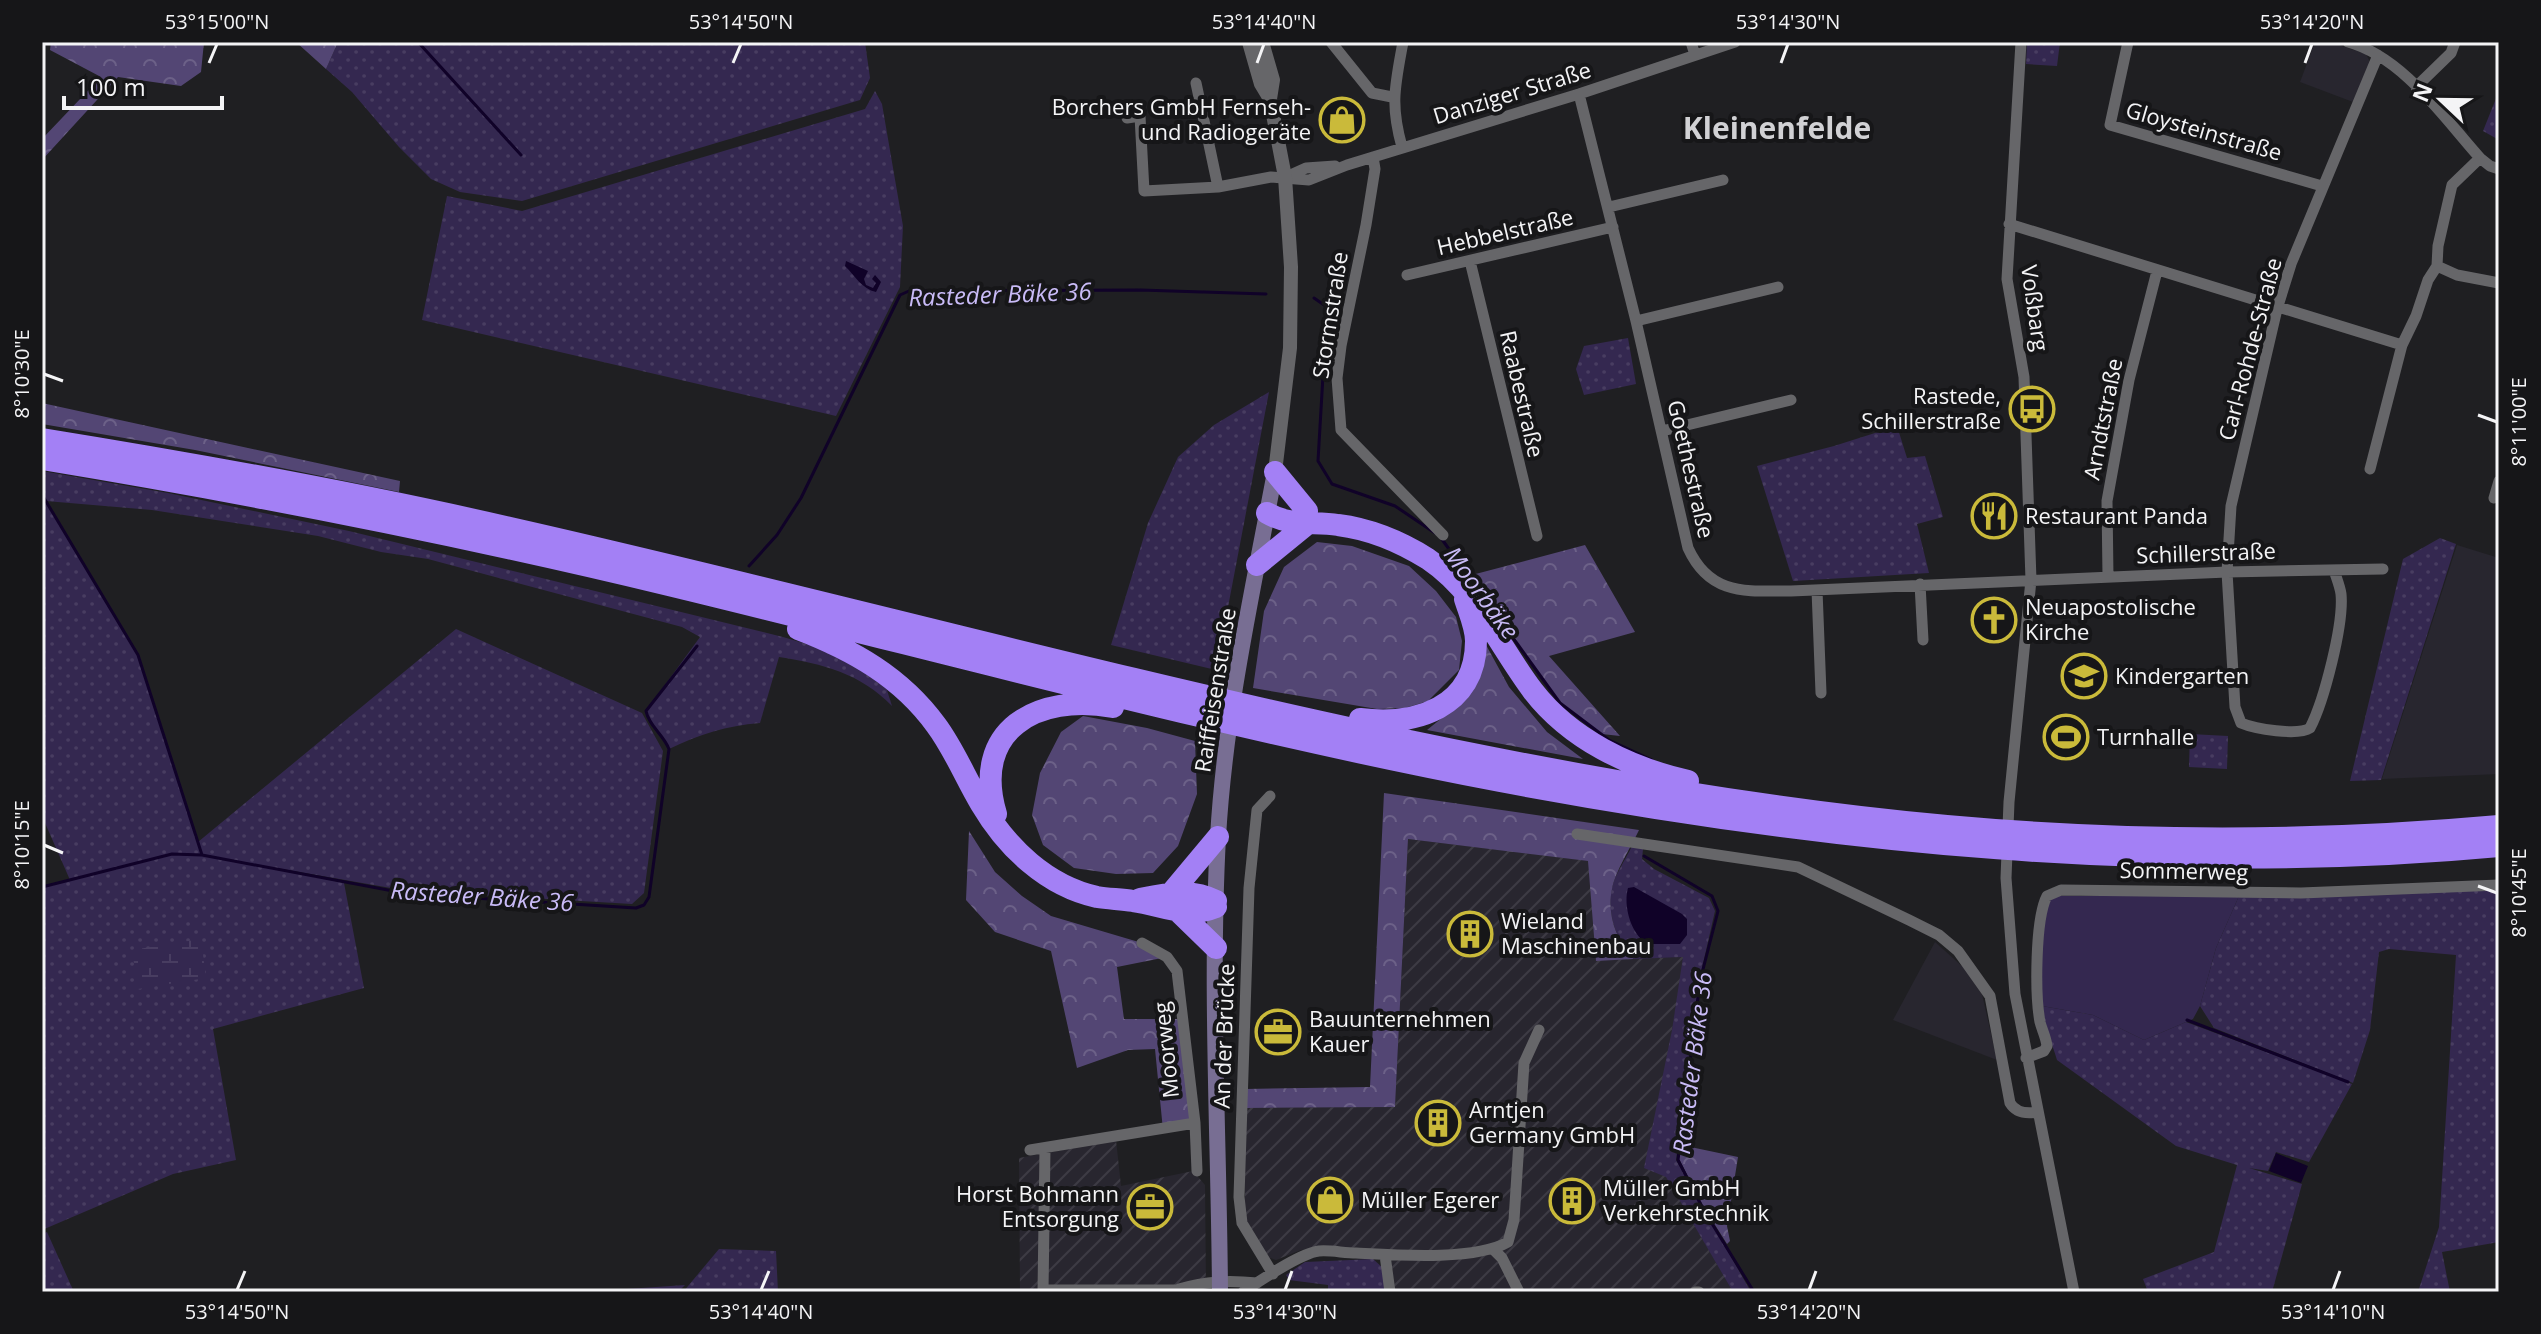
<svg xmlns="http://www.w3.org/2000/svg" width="2541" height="1334" font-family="'Open Sans',sans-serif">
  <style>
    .built { fill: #28262f }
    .industrial { fill: url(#industrial-furrows) }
    .green { fill: url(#green-dots) }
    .forest { fill: url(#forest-crowns) }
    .wetland { fill: url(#wetland-marsh) }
    .pitch { fill: #342850 }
    .water { fill: #100228 }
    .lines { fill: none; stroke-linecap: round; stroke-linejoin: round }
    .stream { stroke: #100228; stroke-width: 3 }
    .minor { stroke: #666669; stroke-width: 11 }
    .tertiary { stroke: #666669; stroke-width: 14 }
    .secondary { stroke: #786e93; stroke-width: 16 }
    .motorway { stroke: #a380f5; stroke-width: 22 }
    .ticks { fill: none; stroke: #f4f4f6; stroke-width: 3 }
    .labels { text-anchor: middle; stroke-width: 8; stroke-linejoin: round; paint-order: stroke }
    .street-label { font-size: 22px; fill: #f4f4f6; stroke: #161618 }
    .poi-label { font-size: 22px; fill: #f4f4f6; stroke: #161618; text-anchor: start }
    .water-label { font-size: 24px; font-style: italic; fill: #c9bbf7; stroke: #161618 }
    .district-label { font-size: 30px; font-weight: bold; fill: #d1d1d4; stroke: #161618 }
    .neatline { fill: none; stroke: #f4f4f6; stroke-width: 3 }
    .ticks-label { font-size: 20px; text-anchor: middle; fill: #f4f4f6 }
  </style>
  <defs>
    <pattern id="industrial-furrows" width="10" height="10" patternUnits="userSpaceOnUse" patternTransform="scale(2)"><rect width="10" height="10" fill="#28262f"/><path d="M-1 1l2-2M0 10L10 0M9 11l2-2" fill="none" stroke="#3d3b44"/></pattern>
    <pattern id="green-dots" width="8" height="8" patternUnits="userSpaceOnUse" patternTransform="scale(2)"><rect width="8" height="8" fill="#342850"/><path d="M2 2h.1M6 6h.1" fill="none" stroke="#483d61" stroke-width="1.8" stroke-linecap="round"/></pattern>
    <pattern id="forest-crowns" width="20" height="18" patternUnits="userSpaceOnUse" patternTransform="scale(2)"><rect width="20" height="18" fill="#534674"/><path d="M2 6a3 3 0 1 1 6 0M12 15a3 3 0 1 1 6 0" fill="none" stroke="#6c6188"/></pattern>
    <pattern id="wetland-marsh" width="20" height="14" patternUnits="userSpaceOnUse" patternTransform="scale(2)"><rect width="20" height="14" fill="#342850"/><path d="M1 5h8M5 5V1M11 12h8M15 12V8" fill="none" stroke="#483d61"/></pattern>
  </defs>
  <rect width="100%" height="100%" fill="#1f1f22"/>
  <path class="built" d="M 2315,42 L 2330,42 L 2366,54 L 2371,64 L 2353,102 L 2300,82 Z
    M 2457,545 L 2499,558 L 2499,774 L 2382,779 Z
    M 1935,942 L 1963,967 L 1982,994 L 1997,1060 L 1893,1020 Z"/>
  <path class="industrial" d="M 1408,839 L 1589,861 L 1596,960 L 1684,957 L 1672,1030 L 1666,1176 L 1733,1292 L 1395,1292 L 1390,1250 L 1320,1247 L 1301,1250 L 1276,1260 L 1265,1256 L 1245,1220 L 1245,1108 L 1395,1107 Z
    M 1116,1140 L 1121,1186 L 1193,1171 L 1205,1185 L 1206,1292 L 1020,1292 L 1019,1158 Z"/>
  <path class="green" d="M 338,42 L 865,42 L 870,78 L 860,100 L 522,201 L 460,192 L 431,179 L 399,147 L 352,92 L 326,69 Z
    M 2027,42 L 2060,42 L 2057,66 L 2026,64 Z
    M 875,91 L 882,104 L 903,226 L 900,287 L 836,416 L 422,320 L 447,196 L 522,211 L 865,109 Z
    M 2499,91 L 2499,140 L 2483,131 Z
    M 1628,338 L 1636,384 L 1584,395 L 1576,369 L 1584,346 Z
    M 1269,392 L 1216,670 L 1111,645 L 1148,523 L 1178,457 L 1214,425 Z
    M 1897,426 L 1907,458 L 1925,456 L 1943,517 L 1917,524 L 1929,573 L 1793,581 L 1757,466 L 1834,446 Z
    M 42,471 L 168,493 L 349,531 L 783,637 L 840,654 L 885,684 L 892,706 C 860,673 823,664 779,657 L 760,723 C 726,726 700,734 669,749 C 663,734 649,726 646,711 L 700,637 L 682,627 L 428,559 L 381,552 L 318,536 L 152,510 L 46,501 L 138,655 L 198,842 L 456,629 L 642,713 L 663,751 L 644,893 L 632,904 L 408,891 L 265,866 L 344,883 L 364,988 L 213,1029 L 236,1160 L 173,1174 L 42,1230 L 42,887 L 70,880 L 42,816 Z
    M 2440,538 L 2456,544 L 2381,780 L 2350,781 L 2403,559 Z
    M 2190,734 L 2228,736 L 2227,769 L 2189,767 Z
    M 1632,846 L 1643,849 L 1642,859 L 1654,869 L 1709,898 L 1715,911 L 1699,981 L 1676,1160 L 1751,1292 L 1733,1292 L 1666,1177 L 1644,1168 L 1672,1030 L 1683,957 L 1633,959 L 1632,954 C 1615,940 1607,911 1612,888 C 1615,874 1626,859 1632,846 Z
    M 2499,888 L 2499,1242 L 2442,1252 L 2450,1292 L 2418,1292 L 2439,1227 L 2456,955 L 2389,949 L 2379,952 L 2370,1030 L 2353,1083 L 2214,1028 L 2200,1006 L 2216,948 L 2239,896 Z
    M 2042,1006 L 2093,1015 L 2144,1040 L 2186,1022 L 2352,1084 L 2309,1162 L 2276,1152 L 2268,1171 L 2249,1168 L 2302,1184 L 2272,1292 L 2148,1292 L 2143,1279 L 2214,1252 L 2237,1165 L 2176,1146 L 2057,1060 C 2052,1042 2043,1026 2042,1006 Z
    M 47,1232 L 74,1292 L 42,1292 L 42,1234 Z
    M 719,1249 L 776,1251 L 778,1292 L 683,1292 Z
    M 1373,1259 L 1383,1268 L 1385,1292 L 1328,1292 L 1328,1285 L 1289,1280 L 1286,1275 L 1305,1262 Z
    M 685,1285 L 678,1292 L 583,1292 Z"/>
  <path class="forest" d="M 51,42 L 204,42 L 201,72 L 181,86 L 118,77 L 42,160 L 42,139 L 101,77 L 50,50 Z
    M 296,42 L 338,42 L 326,69 Z
    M 42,403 L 400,481 L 399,492 L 195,450 L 42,424 Z
    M 1317,542 L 1352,546 L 1409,566 L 1436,591 L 1456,617 L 1462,641 L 1459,670 L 1428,701 L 1405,708 L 1377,709 L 1253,688 L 1264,611 L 1284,567 Z
    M 1585,545 L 1635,632 L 1549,656 L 1620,736 L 1602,734 L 1560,703 L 1468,576 Z
    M 1485,643 L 1509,687 L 1547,732 L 1583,759 L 1427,730 L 1448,713 Z
    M 1083,716 L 1147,728 L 1195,741 L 1197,794 L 1178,846 L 1153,873 L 1116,874 L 1074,868 L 1043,845 L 1032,815 L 1040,773 L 1061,732 Z
    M 1384,793 L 1639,830 C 1631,847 1615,872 1612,889 C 1607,912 1615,940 1632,954 L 1633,959 L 1596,961 L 1588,861 L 1408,839 L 1395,1107 L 1245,1108 L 1245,1089 L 1370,1087 Z
    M 969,831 L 995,872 L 1022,896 L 1051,916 L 1142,943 L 1167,957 L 1117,967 L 1124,1019 L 1182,1019 L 1195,1123 L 1163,1130 L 1155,1049 L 1128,1050 L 1077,1068 L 1051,951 L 995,932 L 966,900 Z
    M 1681,1145 L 1738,1157 L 1727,1226 L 1730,1241 L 1727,1244 L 1705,1209 L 1679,1159 Z"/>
  <path class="wetland" d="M 201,939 L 206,978 L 138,989 L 132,950 Z"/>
  <path class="pitch" d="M 2053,896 L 2239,896 L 2216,948 L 2200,1006 L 2193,1019 L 2144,1040 L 2093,1015 L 2042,1006 L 2042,911 Z"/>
  <path class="water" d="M 846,261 L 868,271 L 864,279 L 866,285 L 873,288 L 876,283 L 872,279 L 875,275 L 881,282 L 876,292 C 862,289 855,276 845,266 Z
    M 1634,887 L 1682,914 L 1687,919 L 1687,935 L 1680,944 L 1648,944 C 1631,935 1623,906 1628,888 Z
    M 2276,1153 L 2308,1166 L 2301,1183 L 2269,1171 Z"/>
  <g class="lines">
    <path class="stream" d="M 418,42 L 521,155
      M 1314,298 L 1327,307 L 1318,461 L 1332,484 L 1395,506 L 1435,533
      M 44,498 L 138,655 L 202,855
      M 1441,538 L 1560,703 L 1609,740 L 1652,760
      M 749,566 L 777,535 L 801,498 L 900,295 L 909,291 L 1140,290 L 1266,294
      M 1644,856 L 1712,896 L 1718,911 L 1700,981 L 1678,1160 L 1703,1209 L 1754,1292
      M 42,887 L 172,854 L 202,855 L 409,894 L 636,908 L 644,905 L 649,897 L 669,749 C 663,734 649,726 646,711 L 697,646
      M 2187,1020 L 2348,1082"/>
    <path class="minor" d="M 1331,42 L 1372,93 L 1392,97
      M 1691,42 L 1695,55
      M 2021,42 L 2007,279 L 2024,377 L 2031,580 L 2009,802 L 2006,878 L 2015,994 L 2074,1292
      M 2128,42 L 2110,125 L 2322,186
      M 2348,42 C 2403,57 2444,118 2480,158 L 2490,166 L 2499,169
      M 1196,83 L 1218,187
      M 2416,87 L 2451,53 L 2455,42
      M 1579,94 L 1636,321 L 1688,548 C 1710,596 1746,591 1791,591 L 2227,572 L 2383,569
      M 1127,118 L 1140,116 L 1144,191 L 1218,187 L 1271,177 L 1309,180 L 1347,165 L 1579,94 L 1735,42
      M 1402,147 C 1390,104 1395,86 1403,42
      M 1373,157 L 1375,169 L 1366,225 L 1341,346 L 1337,378 L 1341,430 L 1443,535
      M 2480,158 L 2452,185 L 2438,246 L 2437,266 L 2457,275 L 2499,283
      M 1286,177 L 1306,168 L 1335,166
      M 1609,207 L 1723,180
      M 2009,224 L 2402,345
      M 1470,261 L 1537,536
      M 1407,275 L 1613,227
      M 1636,321 L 1778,287
      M 1662,431 L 1791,400
      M 2370,469 L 2402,345 L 2416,316 L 2428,280 L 2437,266
      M 2494,498 L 2499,481
      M 2334,570 C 2336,577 2340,586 2341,594 C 2344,624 2324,701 2310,728 C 2298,736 2255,729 2241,723 L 2235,707 L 2227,572 L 2231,506 L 2277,309 L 2291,264 L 2378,55
      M 2108,577 L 2107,501 L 2129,380 L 2157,271
      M 1920,584 L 1923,640
      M 1817,590 L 1821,693
      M 1270,796 L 1257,810 L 1249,888 L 1239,1197 L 1242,1223 L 1273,1274
      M 1577,834 L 1798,867 L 1909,920 L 1939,935 L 1958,951 L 1990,996 L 2010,1103 C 2016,1113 2027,1114 2038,1112
      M 1142,943 L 1167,957 L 1177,971 L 1195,1123 L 1197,1171
      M 2026,1058 L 2044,1051 L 2047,1046 C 2046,1037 2042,1030 2040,1022 C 2035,995 2035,919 2047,896 L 2061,890 L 2301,893 L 2499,885
      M 1030,1150 L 1195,1123
      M 1494,1250 L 1502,1258 L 1519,1292
      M 1385,1255 L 1390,1292
      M 1179,1289 C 1206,1281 1229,1280 1257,1283
      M 1043,1290 L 1178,1290 L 1188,1292
      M 1043,1292 L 1045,1149
      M 1243,1292 C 1260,1281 1300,1253 1319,1251 C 1331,1250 1344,1253 1356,1253 C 1395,1255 1475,1261 1508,1242 L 1514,1220 L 1524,1063 L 1539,1030
      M 1695,1292 L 1699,1292"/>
    <path class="tertiary" d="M 1249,42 L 1261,84 L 1270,99
      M 1262,42 L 1273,80 L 1270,99 L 1285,177 L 1291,267 L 1290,348 L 1275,472"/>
    <path class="secondary" d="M 1220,1292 C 1219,1141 1210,988 1218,837 C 1225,714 1252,594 1275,472"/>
    <path class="motorway" d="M 42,439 C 203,465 364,494 523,531 C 967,632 1406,763 1860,817 C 2071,842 2287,845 2499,826
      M 42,459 C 253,494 462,535 669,585 C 946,652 1221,728 1500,781 C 1830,843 2164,877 2499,846
      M 1275,472 L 1307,511
      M 1267,513 C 1291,527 1313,521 1338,525 C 1370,529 1401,542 1428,559 C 1477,592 1499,646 1533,691 C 1570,739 1630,768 1688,781
      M 1257,565 L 1306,525
      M 798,629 C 853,650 901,677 936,725 C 954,749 966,779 981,804 C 1007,848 1047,886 1097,897 C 1109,899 1121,899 1133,901 C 1163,905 1186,919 1216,907
      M 1360,719 C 1415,726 1476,708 1476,641 C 1476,627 1469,612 1465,599
      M 996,814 C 971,730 1037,693 1113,707
      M 1172,892 L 1218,837
      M 1140,899 C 1165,894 1192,888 1216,901
      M 1180,913 L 1216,948"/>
  </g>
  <path class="ticks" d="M 209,63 L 217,44M 733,63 L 741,44M 1257,63 L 1264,44M 1781,63 L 1788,44M 2305,63 L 2312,44M 44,374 L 63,381M 2478,415 L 2497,422M 44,845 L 63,853M 2478,886 L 2497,893M 237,1290 L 245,1271M 761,1290 L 769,1271M 1285,1290 L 1292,1271M 1809,1290 L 1816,1271M 2333,1290 L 2340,1271"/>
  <defs>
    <g id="shop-ring" transform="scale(2.3)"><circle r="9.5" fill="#161618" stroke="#caba3a" stroke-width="1.5"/><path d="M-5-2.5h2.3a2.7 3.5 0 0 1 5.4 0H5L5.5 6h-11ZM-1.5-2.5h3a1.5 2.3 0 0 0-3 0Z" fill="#caba3a"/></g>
    <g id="bus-ring" transform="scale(2.3)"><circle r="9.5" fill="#161618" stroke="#caba3a" stroke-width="1.5"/><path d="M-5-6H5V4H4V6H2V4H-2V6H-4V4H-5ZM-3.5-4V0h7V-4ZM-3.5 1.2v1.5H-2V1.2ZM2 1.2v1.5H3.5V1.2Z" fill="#caba3a"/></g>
    <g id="restaurant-ring" transform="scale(2.3)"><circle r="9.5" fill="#161618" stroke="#caba3a" stroke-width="1.5"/><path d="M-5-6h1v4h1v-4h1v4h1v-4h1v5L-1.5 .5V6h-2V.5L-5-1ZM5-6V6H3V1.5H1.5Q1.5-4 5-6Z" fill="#caba3a"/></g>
    <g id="church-ring" transform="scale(2.3)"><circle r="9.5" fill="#161618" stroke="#caba3a" stroke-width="1.5"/><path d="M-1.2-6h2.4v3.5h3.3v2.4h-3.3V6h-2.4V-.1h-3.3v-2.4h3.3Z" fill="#caba3a"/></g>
    <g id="school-ring" transform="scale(2.3)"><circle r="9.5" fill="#161618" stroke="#caba3a" stroke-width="1.5"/><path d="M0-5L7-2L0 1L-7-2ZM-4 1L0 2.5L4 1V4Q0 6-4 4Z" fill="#caba3a"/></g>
    <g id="stadium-ring" transform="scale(2.3)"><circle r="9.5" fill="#161618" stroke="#caba3a" stroke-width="1.5"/><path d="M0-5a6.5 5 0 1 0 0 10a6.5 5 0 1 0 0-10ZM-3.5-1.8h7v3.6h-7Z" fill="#caba3a"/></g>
    <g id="building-ring" transform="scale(2.3)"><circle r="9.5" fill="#161618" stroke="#caba3a" stroke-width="1.5"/><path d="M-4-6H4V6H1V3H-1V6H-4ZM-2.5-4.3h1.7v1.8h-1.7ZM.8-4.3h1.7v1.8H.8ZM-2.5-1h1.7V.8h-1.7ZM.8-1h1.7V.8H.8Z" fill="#caba3a"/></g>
    <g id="office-ring" transform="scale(2.3)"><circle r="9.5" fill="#161618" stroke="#caba3a" stroke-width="1.5"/><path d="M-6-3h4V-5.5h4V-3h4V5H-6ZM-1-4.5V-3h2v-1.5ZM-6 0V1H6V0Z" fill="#caba3a"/></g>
  </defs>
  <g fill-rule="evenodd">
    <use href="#shop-ring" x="1342" y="120"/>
    <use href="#bus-ring" x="2032" y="409"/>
    <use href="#restaurant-ring" x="1994" y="516"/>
    <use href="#church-ring" x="1994" y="620"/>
    <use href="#school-ring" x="2084" y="676"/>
    <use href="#stadium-ring" x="2066" y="737"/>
    <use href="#building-ring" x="1470" y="934"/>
    <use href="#office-ring" x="1278" y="1032"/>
    <use href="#building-ring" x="1438" y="1123"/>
    <use href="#shop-ring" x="1330" y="1200"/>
    <use href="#building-ring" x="1572" y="1201"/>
    <use href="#office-ring" x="1150" y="1207"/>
  </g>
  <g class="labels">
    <g class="street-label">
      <text transform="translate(1512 93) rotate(-17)" y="8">Danziger Straße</text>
      <text transform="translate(2204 131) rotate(16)" y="8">Gloysteinstraße</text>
      <text transform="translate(1505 232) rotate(-13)" y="8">Hebbelstraße</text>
      <text transform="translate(2035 308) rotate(82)" y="8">Voßbarg</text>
      <text transform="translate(1330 315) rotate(-81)" y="8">Stormstraße</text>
      <text transform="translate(2250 349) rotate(-75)" y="8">Carl-Rohde-Straße</text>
      <text transform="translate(1522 394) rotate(77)" y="8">Raabestraße</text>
      <text transform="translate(2103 419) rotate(-79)" y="8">Arndtstraße</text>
      <text transform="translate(1691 469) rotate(77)" y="8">Goethestraße</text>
      <text transform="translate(2206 553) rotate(-2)" y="8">Schillerstraße</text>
      <text transform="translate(1215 690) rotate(-81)" y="8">Raiffeisenstraße</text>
      <text transform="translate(2184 871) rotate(1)" y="8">Sommerweg</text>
      <text transform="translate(1224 1036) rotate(-88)" y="8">An der Brücke</text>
      <text transform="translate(1166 1050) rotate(-96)" y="8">Moorweg</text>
    </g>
    <g class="poi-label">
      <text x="1311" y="115" text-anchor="end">Borchers GmbH Fernseh-<tspan x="1311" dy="25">und Radiogeräte</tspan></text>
      <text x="2001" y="404" text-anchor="end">Rastede,<tspan x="2001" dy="25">Schillerstraße</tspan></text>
      <text x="2025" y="524">Restaurant Panda</text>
      <text x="2025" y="615">Neuapostolische<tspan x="2025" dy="25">Kirche</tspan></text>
      <text x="2115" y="684">Kindergarten</text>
      <text x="2097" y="745">Turnhalle</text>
      <text x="1501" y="929">Wieland<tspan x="1501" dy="25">Maschinenbau</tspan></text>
      <text x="1309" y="1027">Bauunternehmen<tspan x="1309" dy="25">Kauer</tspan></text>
      <text x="1469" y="1118">Arntjen<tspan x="1469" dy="25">Germany GmbH</tspan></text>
      <text x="1603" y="1196">Müller GmbH<tspan x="1603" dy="25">Verkehrstechnik</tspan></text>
      <text x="1119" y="1202" text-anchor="end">Horst Bohmann<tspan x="1119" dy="25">Entsorgung</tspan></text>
      <text x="1361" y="1208">Müller Egerer</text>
    </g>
    <g class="water-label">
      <text transform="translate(1000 295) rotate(-2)" y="8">Rasteder Bäke 36</text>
      <text transform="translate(1481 593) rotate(54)" y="8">Moorbäke</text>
      <text transform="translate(482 897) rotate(4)" y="8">Rasteder Bäke 36</text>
      <text transform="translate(1693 1063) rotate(-83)" y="8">Rasteder Bäke 36</text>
    </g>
    <g class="district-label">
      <text x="1777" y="139">Kleinenfelde</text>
    </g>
  </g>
  <rect width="2541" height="1334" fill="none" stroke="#161618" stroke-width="88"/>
  <g transform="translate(2441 100) rotate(292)" stroke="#161618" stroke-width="6" paint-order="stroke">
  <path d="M0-6L14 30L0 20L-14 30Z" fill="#f4f4f6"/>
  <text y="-12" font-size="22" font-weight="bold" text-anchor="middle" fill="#f4f4f6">N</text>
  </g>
  <path d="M64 96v12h158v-12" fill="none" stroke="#f4f4f6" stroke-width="4"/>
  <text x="76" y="96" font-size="24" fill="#f4f4f6" stroke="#161618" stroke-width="6" paint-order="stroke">100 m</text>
  <rect x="44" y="44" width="2453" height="1246" class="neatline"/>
  <g class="ticks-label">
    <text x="217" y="29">53°15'00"N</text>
    <text x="741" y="29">53°14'50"N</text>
    <text x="1264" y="29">53°14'40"N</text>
    <text x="1788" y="29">53°14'30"N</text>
    <text x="2312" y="29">53°14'20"N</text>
    <text transform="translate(22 374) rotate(-90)" y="7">8°10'30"E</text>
    <text transform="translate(2519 422) rotate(-90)" y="7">8°11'00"E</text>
    <text transform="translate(22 845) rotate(-90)" y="7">8°10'15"E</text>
    <text transform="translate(2519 893) rotate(-90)" y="7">8°10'45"E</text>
    <text x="237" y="1319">53°14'50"N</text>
    <text x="761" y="1319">53°14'40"N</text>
    <text x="1285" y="1319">53°14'30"N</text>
    <text x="1809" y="1319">53°14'20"N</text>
    <text x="2333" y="1319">53°14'10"N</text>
  </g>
</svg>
